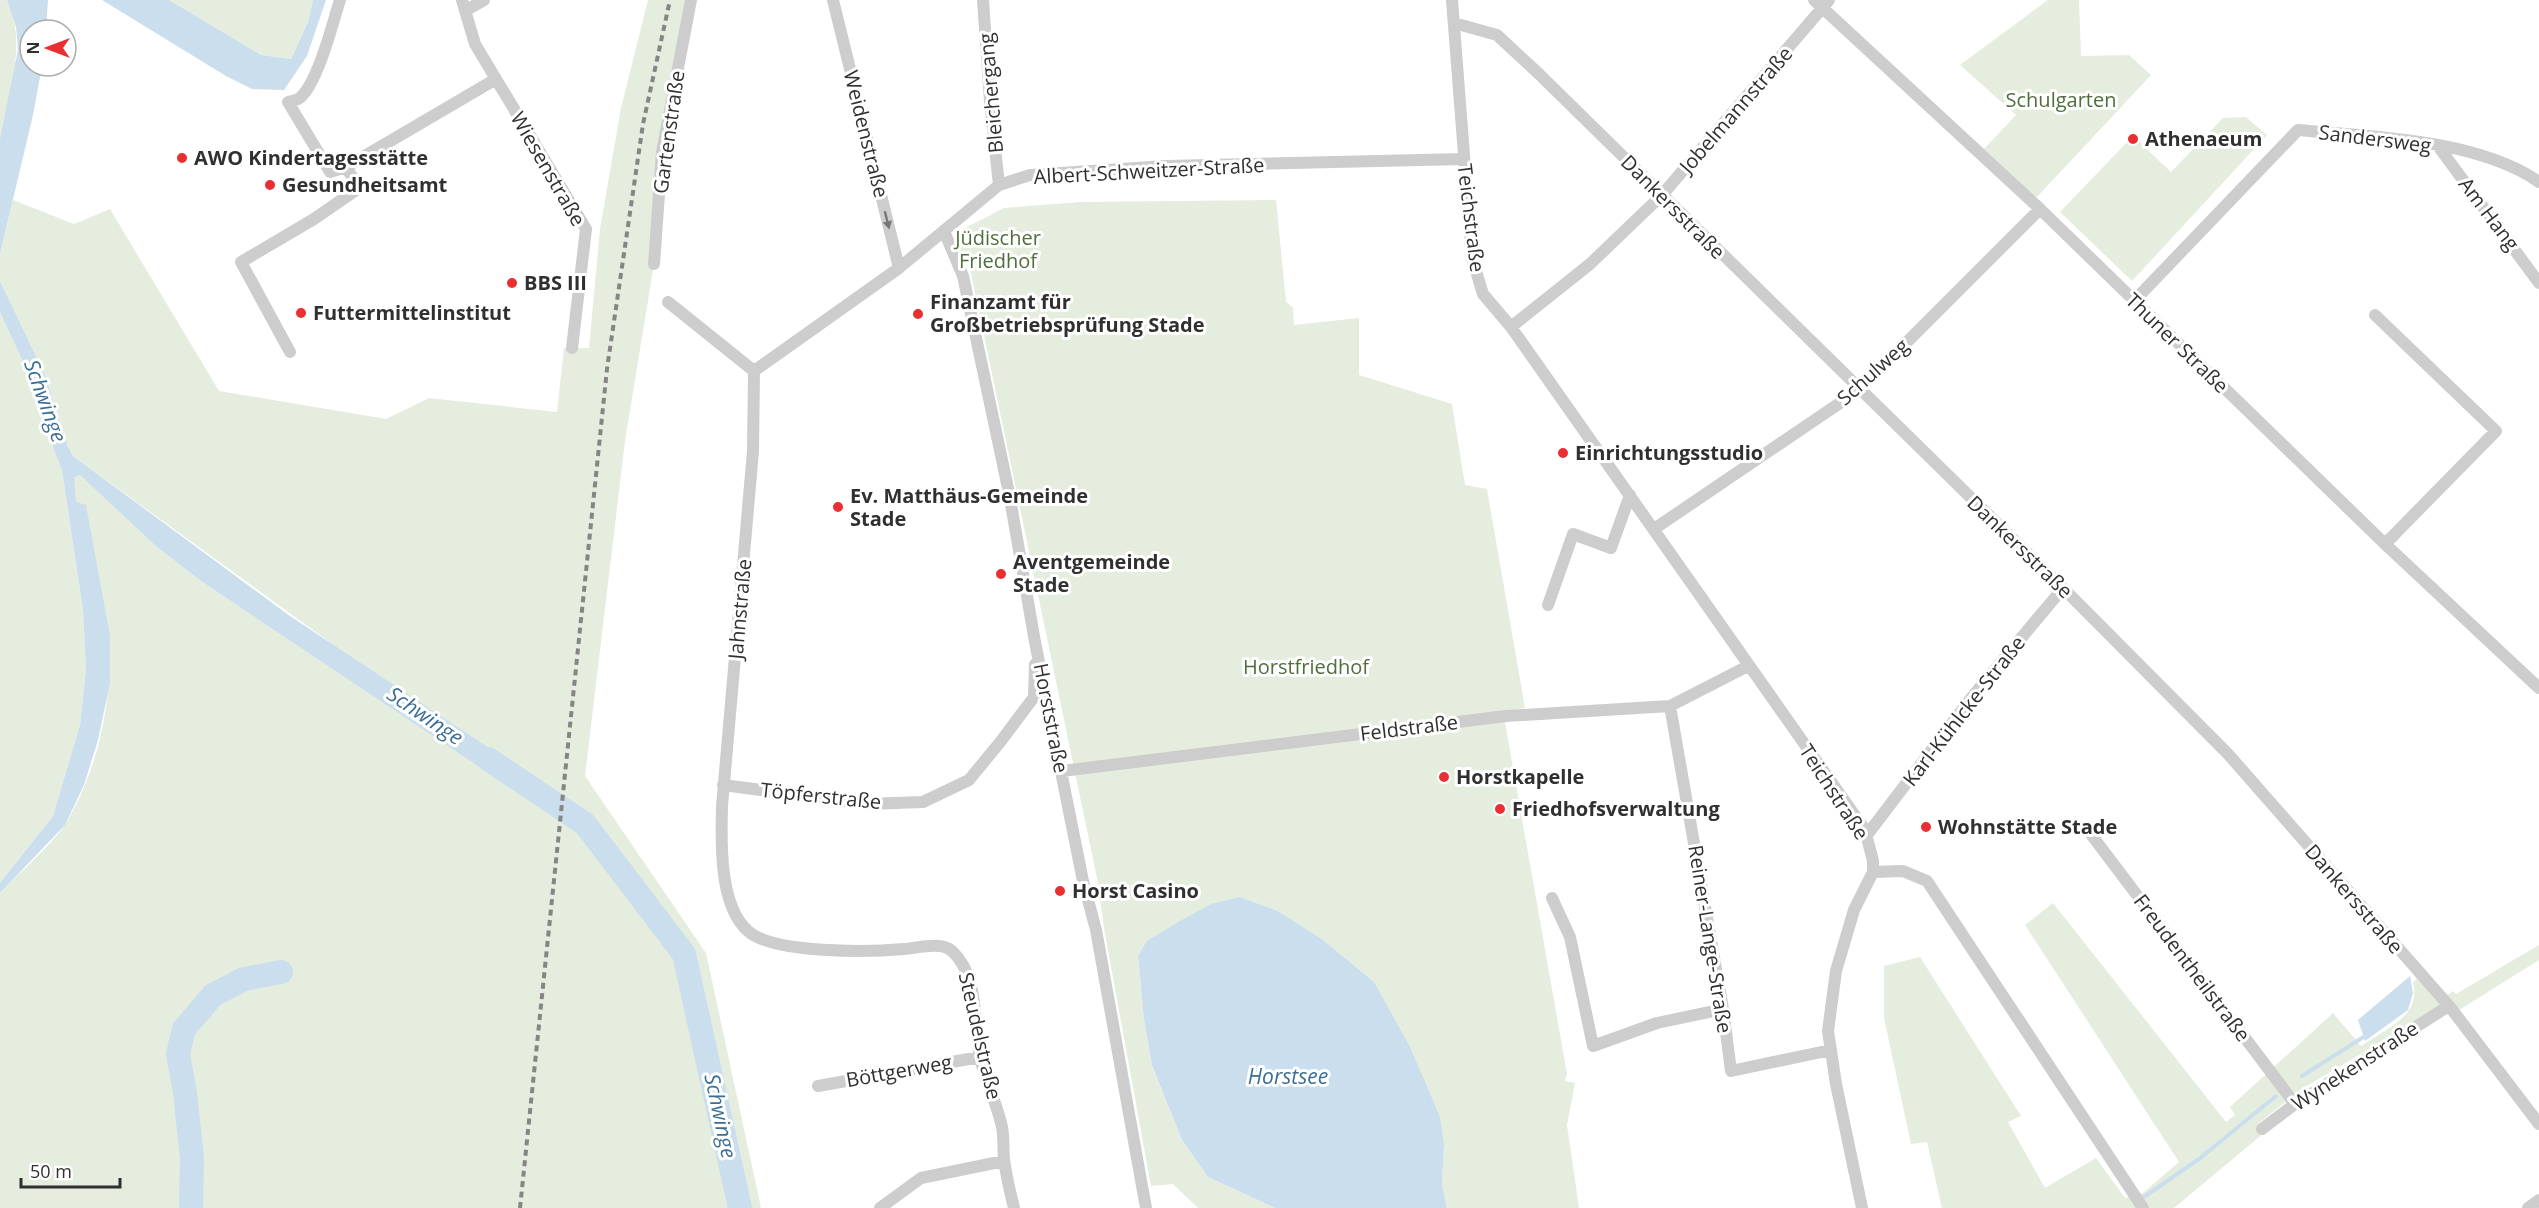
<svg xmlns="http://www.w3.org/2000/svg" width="2539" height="1208" font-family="'Open Sans',sans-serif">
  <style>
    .green { fill: #e5edde }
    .water { fill: #cadeed }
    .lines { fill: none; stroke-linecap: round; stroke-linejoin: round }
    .stream { stroke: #cadeed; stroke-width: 4 }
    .river { stroke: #cadeed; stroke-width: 24 }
    .minor { stroke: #cdcdcd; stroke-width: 12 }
    .rail { stroke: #858585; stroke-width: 4; stroke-dasharray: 6 4.5; stroke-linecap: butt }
    .oneway { fill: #777 }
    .poi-dot { fill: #ea2f33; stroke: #fff; stroke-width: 2 }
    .labels { text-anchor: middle; stroke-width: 6; stroke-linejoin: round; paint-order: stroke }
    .street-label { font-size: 20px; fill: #303030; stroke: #fff }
    .park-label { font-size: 20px; fill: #506e3c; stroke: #fff }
    .poi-label { font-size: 20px; font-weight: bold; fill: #303030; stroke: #fff; text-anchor: start }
    .water-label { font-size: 21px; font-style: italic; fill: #3b6e95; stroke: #fff }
  </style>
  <rect width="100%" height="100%" fill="#fff"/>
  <path class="green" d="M 0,0 L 7,0 C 22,34 16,62 9,97 C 6,111 5,126 0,139 Z
    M 169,0 L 313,0 L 308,22 L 291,59 L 261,55 Z
    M 648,0 L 691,0 L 662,152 L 654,264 L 625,441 L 585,776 L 706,953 L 761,1208 L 0,1208 L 0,893 C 17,875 54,843 66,823 C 102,763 120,675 102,607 C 94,572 72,512 74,478 L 81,475 L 158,548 L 201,581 L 514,789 L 516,777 L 73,456 L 67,445 L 45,375 L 0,281 L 0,254 L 13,200 L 74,224 L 110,209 L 219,391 L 386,419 L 429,398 L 557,412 L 564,348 L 589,348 L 600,229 L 621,108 Z
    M 2048,0 L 2079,0 L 2081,56 L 2129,55 L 2151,75 L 2036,198 L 1984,149 L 2016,115 L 1960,65 Z
    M 2246,117 L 2267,135 L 2132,281 L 2060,212 L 2133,136 L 2171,172 L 2223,118 Z
    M 1276,200 L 1286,302 L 1293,308 L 1294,325 L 1359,318 L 1359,375 L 1452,404 L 1465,485 L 1487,489 L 1525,708 L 1503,711 L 1567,1074 L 1565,1081 L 1575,1083 L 1567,1125 L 1579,1208 L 1447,1208 L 1442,1185 L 1444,1145 L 1374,982 L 1322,939 L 1278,911 L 1240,897 L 1138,956 L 1144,1020 L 1152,1067 L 1182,1140 L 1208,1177 L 1275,1208 L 1198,1208 L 1173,1184 L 1151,1186 L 1104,928 L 1098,883 L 971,273 L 954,234 L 1004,208 L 1081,202 Z
    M 0,312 L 29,375 L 34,400 L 62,470 L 83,610 L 86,669 L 80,725 L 53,816 L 0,883 Z
    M 2053,903 L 2226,1122 L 2235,1115 L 2230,1107 L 2333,1013 L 2361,1046 C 2384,1030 2422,1016 2413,983 L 2417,978 L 2438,1002 L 2453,991 L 2456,994 L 2539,945 L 2539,960 L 2459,1010 L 2452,1000 L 2300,1090 L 2259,1123 L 2264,1133 L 2174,1208 L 1942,1208 L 1927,1142 L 1911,1144 L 1884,1018 L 1884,966 L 1920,957 L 2021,1116 L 2008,1122 L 2045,1188 L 2096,1158 L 2125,1198 L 2143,1193 L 2179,1162 L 2025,925 Z"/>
  <path class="water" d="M 7,0 L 48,0 L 46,30 L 30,30 L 30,66 L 42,66 L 33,115 L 0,254 L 0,139 L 18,49 L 16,27 Z
    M 102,0 L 169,0 L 261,55 L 291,59 L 308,22 L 313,0 L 326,0 L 307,56 L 284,90 L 252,89 L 226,76 Z
    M 0,281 L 45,375 L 67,445 L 73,456 L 290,616 L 522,770 L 516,777 L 514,790 L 201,581 L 158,548 L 80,475 L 74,478 L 76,502 L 86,505 L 110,636 L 110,683 L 98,740 L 84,785 L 65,825 L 0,893 L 0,883 L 53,816 L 80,725 L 86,669 L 83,610 L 62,470 L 34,400 L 29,375 L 0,312 Z
    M 1240,897 L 1278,911 L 1322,939 L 1374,982 L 1410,1047 L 1440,1117 L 1444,1145 L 1442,1185 L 1447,1208 L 1275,1208 L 1208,1177 L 1182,1140 L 1152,1066 L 1144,1020 L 1138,956 L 1147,941 L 1180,921 L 1211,904 Z
    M 2410,976 L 2413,993 L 2408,1010 L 2365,1041 L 2358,1020 Z"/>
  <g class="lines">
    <path class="stream" d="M 2302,1076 L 2365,1036
      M 2141,1199 L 2199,1159 L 2276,1096"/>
    <path class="river" d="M 488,759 L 585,824 L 684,954 L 740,1208
      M 191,1208 L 192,1158 L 185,1093 L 178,1054 L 184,1029 L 213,995 L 244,979 L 281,972"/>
    <path class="minor" d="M 340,0 C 332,25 319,79 301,97 C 298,100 292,101 288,102 L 330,172 L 346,167
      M 462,0 L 475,44 L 586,229 L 572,348
      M 833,0 L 899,268
      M 983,0 L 990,101 L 999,185
      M 1452,0 L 1472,258 L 1483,294 L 1511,327 L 1865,830 L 1873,861 L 1873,872 L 1903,871 L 1927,881 L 2143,1208
      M 1814,0 L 2040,209 L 2385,544 L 2539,688
      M 465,11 L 484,0
      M 1454,23 L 1497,35 L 1539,74 L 2063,588 L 2228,754 L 2450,1007 L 2539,1124
      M 2438,146 L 2539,283
      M 944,231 L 963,276 L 1009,493 L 1035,642 L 1083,881 L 1096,930 L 1146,1208
      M 654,264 L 662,152 L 691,0
      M 2134,301 L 2298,130 C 2372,137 2477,139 2539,182
      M 668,302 L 754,371
      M 2375,315 L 2496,431 L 2385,544
      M 1511,327 L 1590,264 L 1662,195 L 1829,0
      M 290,352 L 241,262 L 314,219 L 359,188 L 346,167 L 496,79
      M 754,371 L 753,451 L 722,806 C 721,842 719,906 748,931 C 773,954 870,952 904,949 C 918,948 941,941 952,951 C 980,977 973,1024 980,1058 C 986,1082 997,1104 1002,1127 C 1004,1137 1003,1149 1004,1159 C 1006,1175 1010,1192 1014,1208
      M 754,371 L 899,268 L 999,185 L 1030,175 L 1166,166 L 1463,159
      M 1654,529 L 1859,390 L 2040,209
      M 1548,605 L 1573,534 L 1611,548 L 1630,495
      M 1670,706 L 1723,1009 L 1731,1071 L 1831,1050
      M 1062,771 L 1506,716 L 1670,706 L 1748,666
      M 723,785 L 867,804 L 923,802 L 969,780 L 1001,741 L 1034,697 L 1035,664
      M 2090,833 L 2295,1104
      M 1867,835 L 1972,697 L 2063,588
      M 1552,898 L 1570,937 L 1593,1046 L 1657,1023 L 1723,1009
      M 818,1086 L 980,1057
      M 2262,1129 L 2295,1104 L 2444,1009 L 2450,1007
      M 880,1208 L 921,1178 L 1004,1161
      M 1862,1208 L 1836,1084 L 1828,1031 L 1836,971 L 1854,910 L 1873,872
      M 2528,1208 L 2539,1200"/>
    <path class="rail" d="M 520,1208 L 607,369 L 643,124 L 670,0"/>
  </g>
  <defs><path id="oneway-solid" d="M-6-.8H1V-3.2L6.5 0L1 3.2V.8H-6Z" transform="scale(1.5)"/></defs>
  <use class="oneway" href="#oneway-solid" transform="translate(887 220) rotate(76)"/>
  <g class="poi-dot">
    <circle cx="2133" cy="139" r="6"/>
    <circle cx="182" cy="158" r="6"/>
    <circle cx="270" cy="185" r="6"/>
    <circle cx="512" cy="283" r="6"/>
    <circle cx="301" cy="313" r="6"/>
    <circle cx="918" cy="314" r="6"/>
    <circle cx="1563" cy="453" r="6"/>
    <circle cx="838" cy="507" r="6"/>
    <circle cx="1001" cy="574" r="6"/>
    <circle cx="1444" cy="777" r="6"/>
    <circle cx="1500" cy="809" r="6"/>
    <circle cx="1926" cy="827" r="6"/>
    <circle cx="1060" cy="891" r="6"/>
  </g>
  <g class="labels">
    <g class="street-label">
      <text transform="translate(991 93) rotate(-95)" y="7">Bleichergang</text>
      <text transform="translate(1736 110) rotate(-49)" y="7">Jobelmannstraße</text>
      <text transform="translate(669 132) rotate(-82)" y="7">Gartenstraße</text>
      <text transform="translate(866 134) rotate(76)" y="7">Weidenstraße</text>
      <text transform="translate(2375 139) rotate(7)" y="7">Sandersweg</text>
      <text transform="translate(548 169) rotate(60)" y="7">Wiesenstraße</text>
      <text transform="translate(1149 171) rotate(-3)" y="7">Albert-Schweitzer-Straße</text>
      <text transform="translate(1673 207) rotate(45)" y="7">Dankersstraße</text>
      <text transform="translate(2489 214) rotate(53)" y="7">Am Hang</text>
      <text transform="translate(1471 218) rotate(83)" y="7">Teichstraße</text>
      <text transform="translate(2177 343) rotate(44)" y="7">Thuner Straße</text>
      <text transform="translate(1873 372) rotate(-42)" y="7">Schulweg</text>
      <text transform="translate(2020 547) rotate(44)" y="7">Dankersstraße</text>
      <text transform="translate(740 609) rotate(-85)" y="7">Jahnstraße</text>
      <text transform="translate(1964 711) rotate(-52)" y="7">Karl-Kühlcke-Straße</text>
      <text transform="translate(1051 718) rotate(79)" y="7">Horststraße</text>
      <text transform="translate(1409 728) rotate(-7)" y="7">Feldstraße</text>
      <text transform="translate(1834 792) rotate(57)" y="7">Teichstraße</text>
      <text transform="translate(821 796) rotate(6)" y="7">Töpferstraße</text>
      <text transform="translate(2354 899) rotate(49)" y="7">Dankersstraße</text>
      <text transform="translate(1710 939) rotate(81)" y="7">Reiner-Lange-Straße</text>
      <text transform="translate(2192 968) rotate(53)" y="7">Freudentheilstraße</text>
      <text transform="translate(980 1036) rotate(77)" y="7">Steudelstraße</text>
      <text transform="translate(2355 1066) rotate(-33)" y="7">Wynekenstraße</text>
      <text transform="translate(899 1071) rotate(-10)" y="7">Böttgerweg</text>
    </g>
    <g class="park-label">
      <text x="2061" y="107">Schulgarten</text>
      <text x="998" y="245">Jüdischer<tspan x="998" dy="23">Friedhof</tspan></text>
      <text x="1306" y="674">Horstfriedhof</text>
    </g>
    <g class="poi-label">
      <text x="2145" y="146">Athenaeum</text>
      <text x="194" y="165">AWO Kindertagesstätte</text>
      <text x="282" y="192">Gesundheitsamt</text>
      <text x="524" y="290">BBS III</text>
      <text x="930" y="309">Finanzamt für<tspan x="930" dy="23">Großbetriebsprüfung Stade</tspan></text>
      <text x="313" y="320">Futtermittelinstitut</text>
      <text x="1575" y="460">Einrichtungsstudio</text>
      <text x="850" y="503">Ev. Matthäus-Gemeinde<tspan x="850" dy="23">Stade</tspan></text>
      <text x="1013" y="569">Aventgemeinde<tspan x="1013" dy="23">Stade</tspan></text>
      <text x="1456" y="784">Horstkapelle</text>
      <text x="1512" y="816">Friedhofsverwaltung</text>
      <text x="1938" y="834">Wohnstätte Stade</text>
      <text x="1072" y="898">Horst Casino</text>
    </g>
    <g class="water-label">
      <text transform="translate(45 401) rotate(70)" y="7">Schwinge</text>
      <text transform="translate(425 716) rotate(34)" y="7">Schwinge</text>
      <text x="1288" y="1084">Horstsee</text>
      <text transform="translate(720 1116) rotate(78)" y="7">Schwinge</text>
    </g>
  </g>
  <g transform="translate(48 48) rotate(270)"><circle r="28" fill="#ffffff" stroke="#acacac" stroke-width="1.5"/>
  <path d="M0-4.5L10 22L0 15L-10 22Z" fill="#ea2f33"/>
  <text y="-9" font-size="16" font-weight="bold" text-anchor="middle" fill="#303030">N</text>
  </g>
  <path d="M21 1178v9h99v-9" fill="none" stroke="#303030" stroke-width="3"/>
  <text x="30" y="1178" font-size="18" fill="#303030" stroke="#ffffff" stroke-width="4.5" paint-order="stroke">50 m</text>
</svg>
